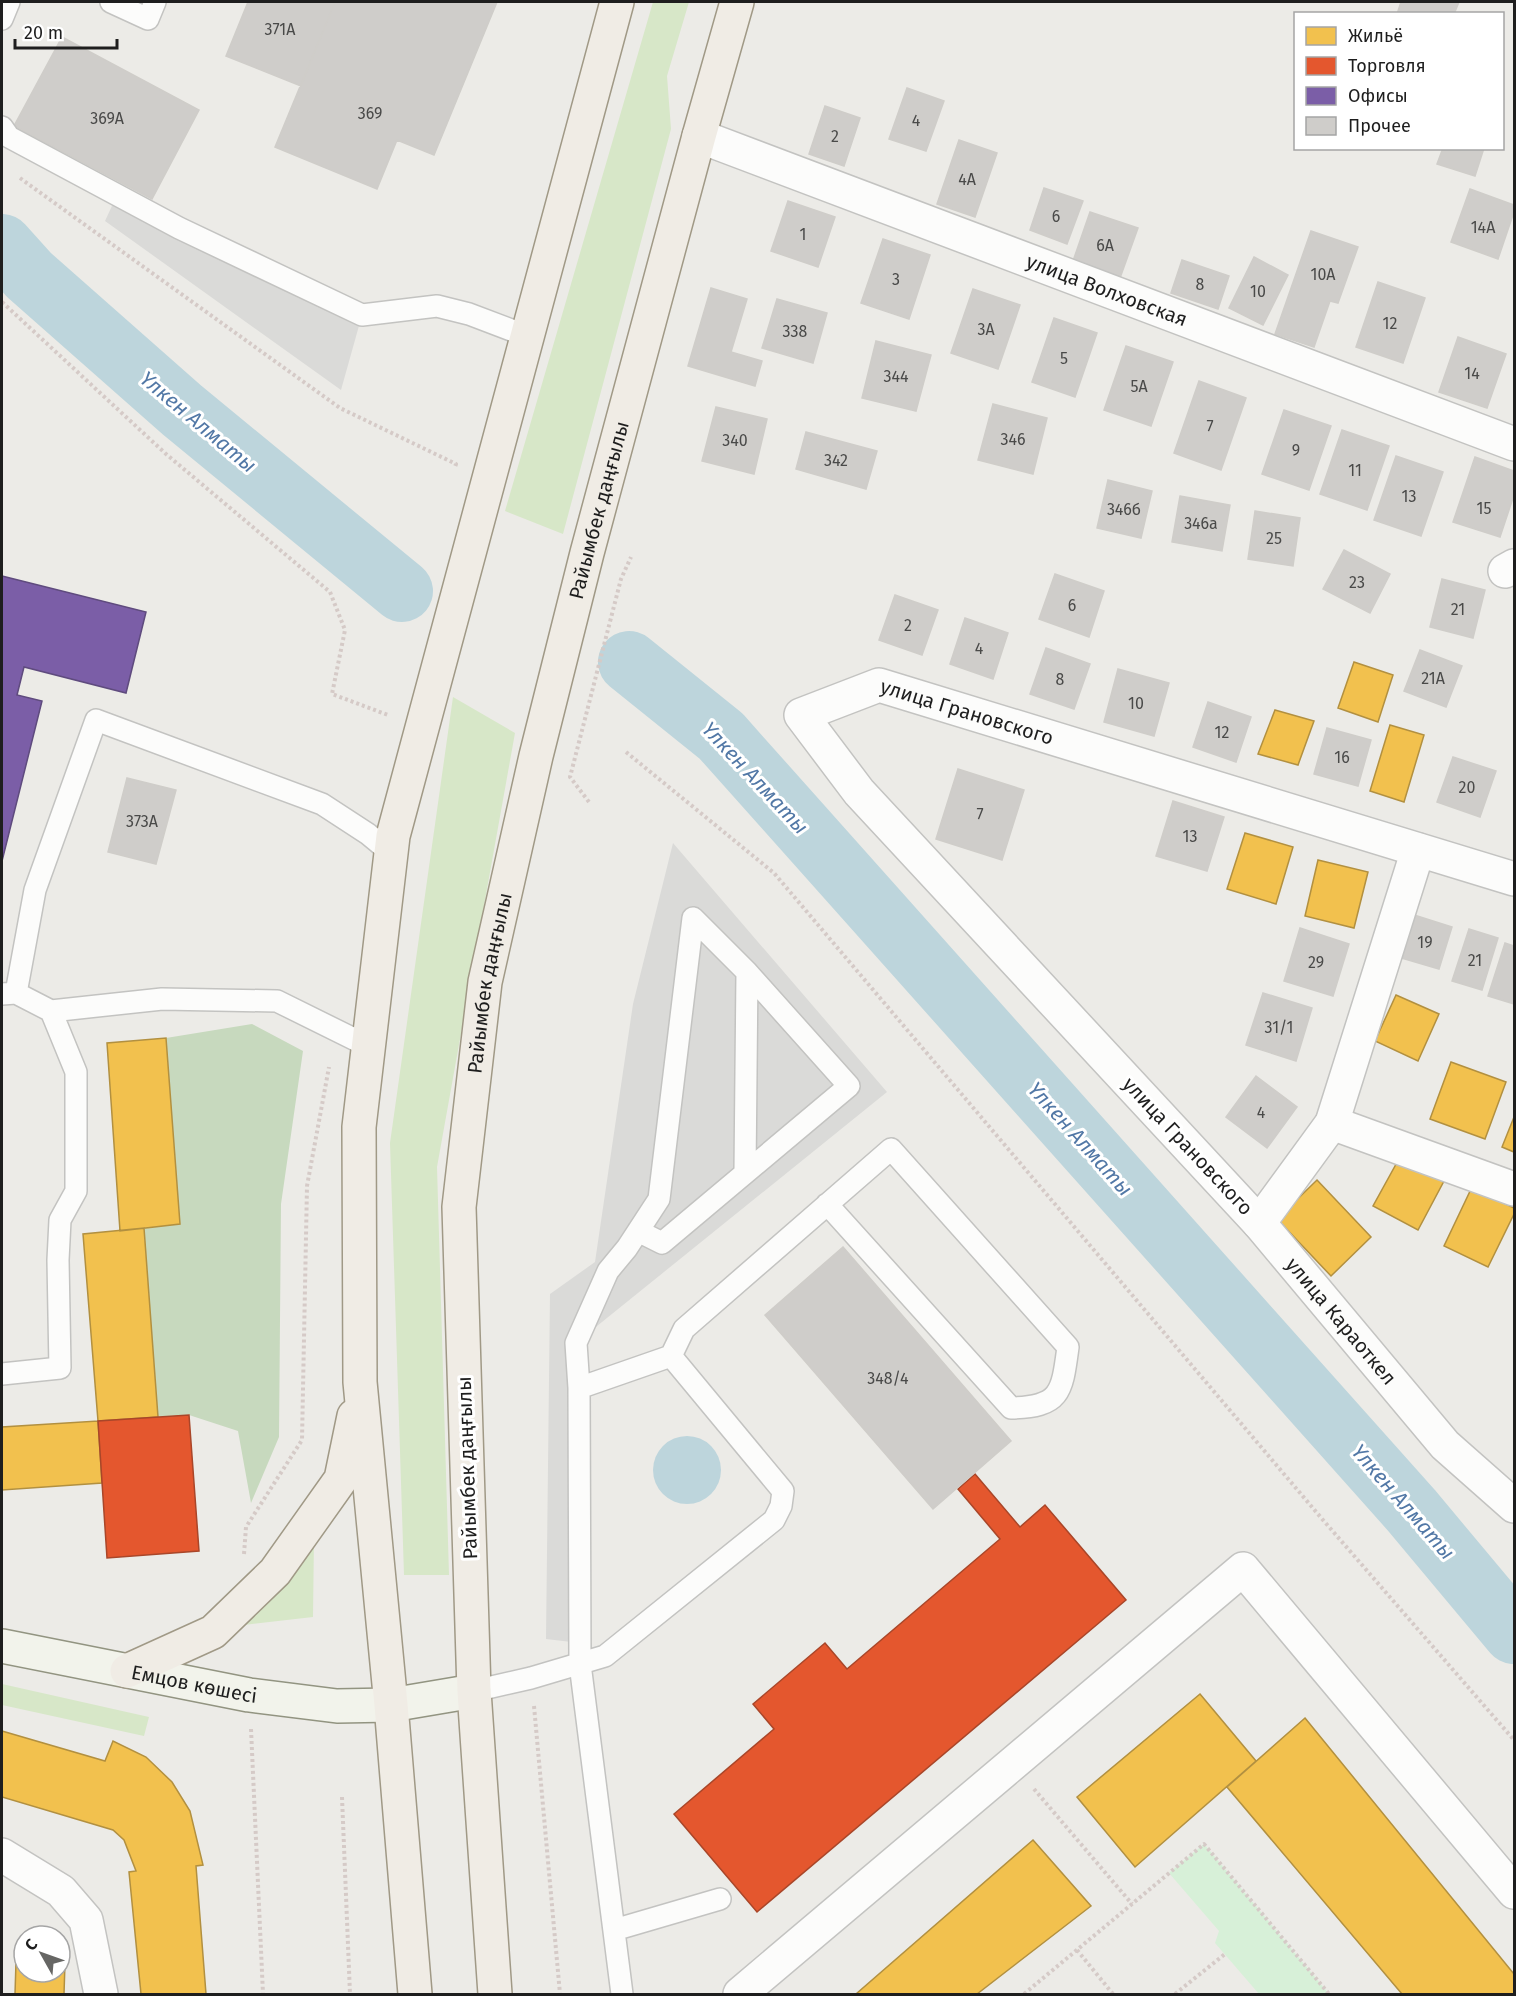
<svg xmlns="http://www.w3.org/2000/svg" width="1516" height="1996" font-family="'Fira Sans',sans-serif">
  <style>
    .religious { fill: #dadad8 }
    .grass { fill: #d7e7c8 }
    .forest { fill: #c7d9be }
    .park { fill: #d7f0d8 }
    .water { fill: #bdd5dc }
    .homes { fill: #f2c14e; stroke: #b29040; stroke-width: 1.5 }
    .shops { fill: #e4572e; stroke: #a94629; stroke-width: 1.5 }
    .offices { fill: #7b5ea7; stroke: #5f4b7e; stroke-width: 1.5 }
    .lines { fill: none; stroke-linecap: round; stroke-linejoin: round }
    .river { stroke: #bdd5dc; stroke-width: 62 }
    .building { fill: #cfcdca; stroke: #cfcdc9; stroke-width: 1.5 }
    .lane-casing { stroke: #c3c3c1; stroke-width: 24 }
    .street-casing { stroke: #c3c3c1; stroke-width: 36 }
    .secondary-casing { stroke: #929481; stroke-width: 36 }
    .primary-casing { stroke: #a09986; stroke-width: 36 }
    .path { stroke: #d5cac7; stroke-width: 4; stroke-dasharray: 3 3; stroke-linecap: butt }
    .lane { stroke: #fcfcfb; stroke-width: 21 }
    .street { stroke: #fcfcfb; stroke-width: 33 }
    .secondary { stroke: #f2f3eb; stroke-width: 33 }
    .primary { stroke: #f0ece5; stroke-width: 33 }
    .labels { text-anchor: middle; stroke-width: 6; stroke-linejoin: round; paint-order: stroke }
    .number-label { font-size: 16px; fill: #4a4a49 }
    .street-label { font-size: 20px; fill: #1e1e1e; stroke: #fff }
    .water-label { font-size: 21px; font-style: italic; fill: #5278a6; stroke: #fff }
  </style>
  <rect width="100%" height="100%" fill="#ecebe7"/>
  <path class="religious" d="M 117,195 L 362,315 L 341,390 L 105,221 Z
    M 673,843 L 887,1092 L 576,1343 L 580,1643 L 546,1639 L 550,1294 L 595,1262 L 633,1004 Z"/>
  <path class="grass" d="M 653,2 L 689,2 L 667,76 L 671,129 L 563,534 L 505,511 Z
    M 453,697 L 515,733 L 437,1167 L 449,1575 L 404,1575 L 390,1143 Z
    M 314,1537 L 313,1617 L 244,1625 L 282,1585 Z
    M 2,1684 L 149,1717 L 144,1736 L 2,1705 Z"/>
  <path class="forest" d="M 252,1024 L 303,1051 L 281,1204 L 279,1437 L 251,1503 L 238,1431 L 189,1415 L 158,1417 L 144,1228 L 180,1224 L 166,1038 Z"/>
  <path class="park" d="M 1204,1844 L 1329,1994 L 1259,1994 L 1215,1943 L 1219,1931 L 1169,1873 Z"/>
  <path class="water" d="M653 1470a34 34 0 1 1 68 0a34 34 0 1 1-68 0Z"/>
  <path class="homes" d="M 1354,662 L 1393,675 L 1378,722 L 1338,708 Z
    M 1275,710 L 1314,721 L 1298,765 L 1258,754 Z
    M 1390,725 L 1424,735 L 1404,802 L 1370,791 Z
    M 1245,833 L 1293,847 L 1276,904 L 1227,889 Z
    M 1318,860 L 1368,872 L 1354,928 L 1305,916 Z
    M 1396,995 L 1439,1014 L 1418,1061 L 1375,1041 Z
    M 166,1038 L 180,1224 L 120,1231 L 107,1043 Z
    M 1451,1062 L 1506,1082 L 1485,1139 L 1430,1119 Z
    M 1514,1117 L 1514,1152 L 1502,1147 Z
    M 1400,1157 L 1444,1181 L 1418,1230 L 1373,1206 Z
    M 1317,1180 L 1371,1237 L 1331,1276 L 1277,1219 Z
    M 1472,1187 L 1514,1208 L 1514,1214 L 1488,1267 L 1444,1246 Z
    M 144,1228 L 158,1417 L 98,1421 L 83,1234 Z
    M 98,1421 L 102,1483 L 2,1490 L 2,1427 Z
    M 1200,1694 L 1256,1761 L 1135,1867 L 1077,1797 Z
    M 1305,1718 L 1514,1974 L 1514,1994 L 1402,1994 L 1227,1787 Z
    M 2,1731 L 105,1761 L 113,1741 L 146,1757 L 172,1782 L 190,1811 L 203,1865 L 196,1866 L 206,1994 L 141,1994 L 129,1872 L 136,1871 L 124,1840 L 113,1830 L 2,1797 Z
    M 1033,1840 L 1091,1906 L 977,1994 L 856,1994 Z
    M 16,1962 L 24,1962 L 24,1972 L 60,1972 L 60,1963 L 65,1963 L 64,1994 L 15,1994 Z"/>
  <path class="shops" d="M 189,1415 L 199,1551 L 107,1558 L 98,1421 Z
    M 975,1474 L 1020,1527 L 1045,1505 L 1126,1600 L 757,1912 L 674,1814 L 774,1729 L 753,1704 L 825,1643 L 847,1669 L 1000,1539 L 958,1489 Z"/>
  <path class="offices" d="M 2,576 L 146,612 L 126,693 L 24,667 L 17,695 L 42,701 L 2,861 Z"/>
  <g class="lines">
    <path class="river" d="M 2,245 L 29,275 L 182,410 L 402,591
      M 629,662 L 721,736 L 1412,1511 L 1514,1633"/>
  </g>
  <path class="building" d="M 248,2 L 335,2 L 301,86 L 226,56 Z
    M 335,2 L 497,2 L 434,155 L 397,140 L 377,189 L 275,147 Z
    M 1401,2 L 1459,2 L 1454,14 L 1397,14 Z
    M 62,37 L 199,110 L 152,199 L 14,126 Z
    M 907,88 L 944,101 L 926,151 L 889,139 Z
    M 825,106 L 860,118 L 844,166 L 809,154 Z
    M 959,140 L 997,153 L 975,217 L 937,204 Z
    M 1443,148 L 1484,148 L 1475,176 L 1437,164 Z
    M 1044,188 L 1083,201 L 1067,244 L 1030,230 Z
    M 1470,189 L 1514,205 L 1514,212 L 1498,259 L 1451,242 Z
    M 788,201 L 835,217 L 818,267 L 771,251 Z
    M 1090,212 L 1138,228 L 1120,278 L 1073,261 Z
    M 1311,231 L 1358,247 L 1338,303 L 1330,301 L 1314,347 L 1275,334 Z
    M 883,239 L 930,255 L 909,319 L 861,303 Z
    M 1254,257 L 1288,275 L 1263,325 L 1229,308 Z
    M 1182,260 L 1229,276 L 1218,309 L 1171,293 Z
    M 1378,282 L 1425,298 L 1403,363 L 1356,347 Z
    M 711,288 L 747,299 L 731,352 L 762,361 L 755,386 L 688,366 Z
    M 973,289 L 1020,305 L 998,369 L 951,353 Z
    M 777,299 L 827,313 L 813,363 L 762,348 Z
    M 1054,318 L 1097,333 L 1075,397 L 1032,382 Z
    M 1458,337 L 1506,354 L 1487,408 L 1439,392 Z
    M 876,341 L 931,355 L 916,411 L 862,398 Z
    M 1126,346 L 1173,362 L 1151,426 L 1104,410 Z
    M 1199,381 L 1246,398 L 1221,470 L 1174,453 Z
    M 993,404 L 1047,418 L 1033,474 L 978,460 Z
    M 716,407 L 767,419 L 754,474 L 702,461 Z
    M 1284,410 L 1331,426 L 1309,490 L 1262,474 Z
    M 1342,430 L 1389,446 L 1367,510 L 1320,494 Z
    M 806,432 L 877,451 L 866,489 L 796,469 Z
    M 1396,456 L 1443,472 L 1421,536 L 1374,520 Z
    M 1475,457 L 1514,471 L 1514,495 L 1500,537 L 1453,522 Z
    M 1108,480 L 1152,491 L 1141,538 L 1097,528 Z
    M 1180,496 L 1230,505 L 1222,551 L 1172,542 Z
    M 1255,511 L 1300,518 L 1293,566 L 1248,559 Z
    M 1344,550 L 1390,574 L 1370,613 L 1323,589 Z
    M 1055,574 L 1104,591 L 1089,637 L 1039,619 Z
    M 1442,579 L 1485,590 L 1473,638 L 1430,627 Z
    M 895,595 L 938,610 L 922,655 L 879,640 Z
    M 965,618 L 1008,633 L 993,679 L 950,664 Z
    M 1046,648 L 1090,664 L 1074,709 L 1030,694 Z
    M 1420,650 L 1462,666 L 1446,707 L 1404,691 Z
    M 1118,669 L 1169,683 L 1154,736 L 1104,722 Z
    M 1208,702 L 1251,717 L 1236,762 L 1193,747 Z
    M 1327,728 L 1371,740 L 1358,786 L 1314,774 Z
    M 1453,757 L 1496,771 L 1480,817 L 1437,802 Z
    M 958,769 L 1024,790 L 1002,860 L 936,839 Z
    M 127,778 L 176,790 L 156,864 L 108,852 Z
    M 1173,801 L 1224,817 L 1207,871 L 1156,856 Z
    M 1411,914 L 1452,927 L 1439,969 L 1398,957 Z
    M 1300,928 L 1349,944 L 1333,996 L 1284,981 Z
    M 1469,929 L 1498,938 L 1482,990 L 1452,981 Z
    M 1505,943 L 1514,946 L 1514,1004 L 1488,996 Z
    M 1263,993 L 1312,1008 L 1296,1061 L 1246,1045 Z
    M 1256,1076 L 1297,1107 L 1267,1148 L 1226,1117 Z
    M 843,1247 L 1011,1441 L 933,1509 L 765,1315 Z"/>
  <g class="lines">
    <g class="lane-casing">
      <path id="lane" d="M 111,2 L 148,19 L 155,2
        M 2,19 L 9,2
        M 2,127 L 9,137 L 179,228 L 362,315 L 437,306 L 469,314 L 527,336
        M 16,993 L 35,890 L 96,720 L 322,804 L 368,834 L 391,853
        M 2,994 L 16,993 L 51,1011
        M 745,1172 L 747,972
        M 2,1374 L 60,1368 L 58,1260 L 60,1220 L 76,1191 L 76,1072 L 51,1011 L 162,999 L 277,1001 L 368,1046
        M 579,1388 L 671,1356 L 684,1329 L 891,1149 L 1068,1347 C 1062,1392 1061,1407 1011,1408 L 827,1204
        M 474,1691 L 531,1678 L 605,1656 L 774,1520 L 781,1506 L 783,1491 L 671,1356
        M 614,1930 L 720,1899
        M 622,1994 L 580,1664 L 579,1388 L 576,1343 L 608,1271 L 627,1248 L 659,1199 L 693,918 L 747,972 L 849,1086 L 662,1243 L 638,1231"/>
    </g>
    <g class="street-casing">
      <g id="street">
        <path id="s1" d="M 699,136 L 1514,444"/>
        <path d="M 1505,571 L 1514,566"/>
        <path id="s2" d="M 1418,850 L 1332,1123 L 1259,1223 L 1445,1445 L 1514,1506"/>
        <path d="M 1332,1123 L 1514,1189"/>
        <path id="s3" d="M 1259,1223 L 859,792 L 801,715 L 879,685 L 1514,879"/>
        <path d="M 2,1855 L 61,1891 L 86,1920 L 101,1994"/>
        <path d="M 740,1994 L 1243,1569 L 1514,1892"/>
      </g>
    </g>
    <g class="secondary-casing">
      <g id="secondary">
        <path id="s4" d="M 2,1646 L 249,1695 L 337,1706 L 391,1705 L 474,1691"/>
      </g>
    </g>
    <g class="primary-casing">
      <g id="primary">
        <path d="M 127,1671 L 213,1632 L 275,1572 L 341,1479 L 354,1416"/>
        <path d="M 415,1994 L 391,1705 L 360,1382 L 359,1127 L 393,836 L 617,2"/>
        <path id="s5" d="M 495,1994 L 474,1691 L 459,1207 L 485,982 L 536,756 L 587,553 L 699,136 L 737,2"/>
      </g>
    </g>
    <path class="path" d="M 20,178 L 340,408 L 456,464 L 455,467
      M 2,302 L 166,454 L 330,592 L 345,630 L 332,694 L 388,715
      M 626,752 L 774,873 L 1323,1520 L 1514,1740
      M 589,802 L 570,777 L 621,579 L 631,557
      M 244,1554 L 246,1527 L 302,1440 L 307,1186 L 329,1067
      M 534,1706 L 560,1994
      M 251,1729 L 263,1994
      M 1034,1789 L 1132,1904
      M 342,1797 L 350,1994
      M 1077,1950 L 1113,1994
      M 1024,1994 L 1204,1844 L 1329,1994
      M 1175,1994 L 1225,1954"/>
    <use href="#lane" class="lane"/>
    <use href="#street" class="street"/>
    <use href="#secondary" class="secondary"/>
    <use href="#primary" class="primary"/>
  </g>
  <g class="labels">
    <g class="number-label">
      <text x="280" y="35">371А</text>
      <text x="370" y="119">369</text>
      <text x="107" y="124">369А</text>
      <text x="916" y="126">4</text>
      <text x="835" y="142">2</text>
      <text x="967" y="185">4А</text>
      <text x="1056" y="222">6</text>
      <text x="1483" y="233">14А</text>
      <text x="803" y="240">1</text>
      <text x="1105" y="251">6А</text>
      <text x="1323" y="280">10А</text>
      <text x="896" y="285">3</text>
      <text x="1200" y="290">8</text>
      <text x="1258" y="297">10</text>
      <text x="1390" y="329">12</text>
      <text x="986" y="335">3А</text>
      <text x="795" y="337">338</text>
      <text x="1064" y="364">5</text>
      <text x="1472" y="379">14</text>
      <text x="896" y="382">344</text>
      <text x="1139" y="392">5А</text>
      <text x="1210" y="432">7</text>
      <text x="1013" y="445">346</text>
      <text x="735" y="446">340</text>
      <text x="1296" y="456">9</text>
      <text x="836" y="466">342</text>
      <text x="1355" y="476">11</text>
      <text x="1409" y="502">13</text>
      <text x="1484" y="514">15</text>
      <text x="1124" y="515">346б</text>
      <text x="1201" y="529">346а</text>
      <text x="1274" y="544">25</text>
      <text x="1357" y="588">23</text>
      <text x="1072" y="611">6</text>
      <text x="1458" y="615">21</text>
      <text x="908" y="631">2</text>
      <text x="979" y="654">4</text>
      <text x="1433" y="684">21А</text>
      <text x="1060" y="685">8</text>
      <text x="1136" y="709">10</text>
      <text x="1222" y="738">12</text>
      <text x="1342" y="763">16</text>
      <text x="1467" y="793">20</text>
      <text x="980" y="820">7</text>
      <text x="142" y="827">373А</text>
      <text x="1190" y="842">13</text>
      <text x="1425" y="948">19</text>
      <text x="1475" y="966">21</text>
      <text x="1316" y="968">29</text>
      <text x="1279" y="1033">31/1</text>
      <text x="1261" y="1118">4</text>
      <text x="888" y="1384">348/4</text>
    </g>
    <g class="street-label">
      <text dy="7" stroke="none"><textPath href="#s1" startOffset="436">улица Волховская</textPath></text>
      <text dy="7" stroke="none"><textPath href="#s5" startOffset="1500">Райымбек даңғылы</textPath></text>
      <text dy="7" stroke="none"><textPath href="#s3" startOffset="860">улица Грановского</textPath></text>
      <text dy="7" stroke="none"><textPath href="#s5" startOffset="1014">Райымбек даңғылы</textPath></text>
      <text transform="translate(1188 1146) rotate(47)" y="7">улица Грановского</text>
      <text dy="7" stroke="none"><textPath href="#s2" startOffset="538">улица Караоткел</textPath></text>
      <text transform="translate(467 1468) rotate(-92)" y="7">Райымбек даңғылы</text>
      <text dy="7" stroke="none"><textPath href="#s4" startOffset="196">Емцов көшесі</textPath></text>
    </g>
    <g class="water-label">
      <text transform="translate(198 422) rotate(40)" y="7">Үлкен Алматы</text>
      <text transform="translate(755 778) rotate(47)" y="7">Үлкен Алматы</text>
      <text transform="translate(1080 1139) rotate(48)" y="7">Үлкен Алматы</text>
      <text transform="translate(1403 1502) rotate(49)" y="7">Үлкен Алматы</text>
    </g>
  </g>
  <rect width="1516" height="1996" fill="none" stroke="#1e1e1e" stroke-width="6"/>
  <rect x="1294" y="12" width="210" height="138" fill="#ffffff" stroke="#a5a5a5" stroke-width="1.5"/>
  <rect x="1306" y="27" width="30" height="18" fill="#f2c14e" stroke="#a5a5a5" stroke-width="1.5"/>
  <text x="1348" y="42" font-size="18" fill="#1e1e1e">Жильё</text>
  <rect x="1306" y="57" width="30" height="18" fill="#e4572e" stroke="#a5a5a5" stroke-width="1.5"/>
  <text x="1348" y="72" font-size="18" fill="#1e1e1e">Торговля</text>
  <rect x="1306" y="87" width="30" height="18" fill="#7b5ea7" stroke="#a5a5a5" stroke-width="1.5"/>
  <text x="1348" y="102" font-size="18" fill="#1e1e1e">Офисы</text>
  <rect x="1306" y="117" width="30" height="18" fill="#cfcdca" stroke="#a5a5a5" stroke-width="1.5"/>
  <text x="1348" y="132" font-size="18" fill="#1e1e1e">Прочее</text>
  <g transform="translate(42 1954) rotate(310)"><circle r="28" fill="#ffffff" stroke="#a5a5a5" stroke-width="1.5"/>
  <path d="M0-4.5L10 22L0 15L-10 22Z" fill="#666664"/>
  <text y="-9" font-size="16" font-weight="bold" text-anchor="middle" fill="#1e1e1e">С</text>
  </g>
  <path d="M15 39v9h102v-9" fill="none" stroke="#1e1e1e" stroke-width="3"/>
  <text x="24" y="39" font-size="18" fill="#1e1e1e" stroke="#ffffff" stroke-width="4.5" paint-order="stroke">20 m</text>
</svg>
